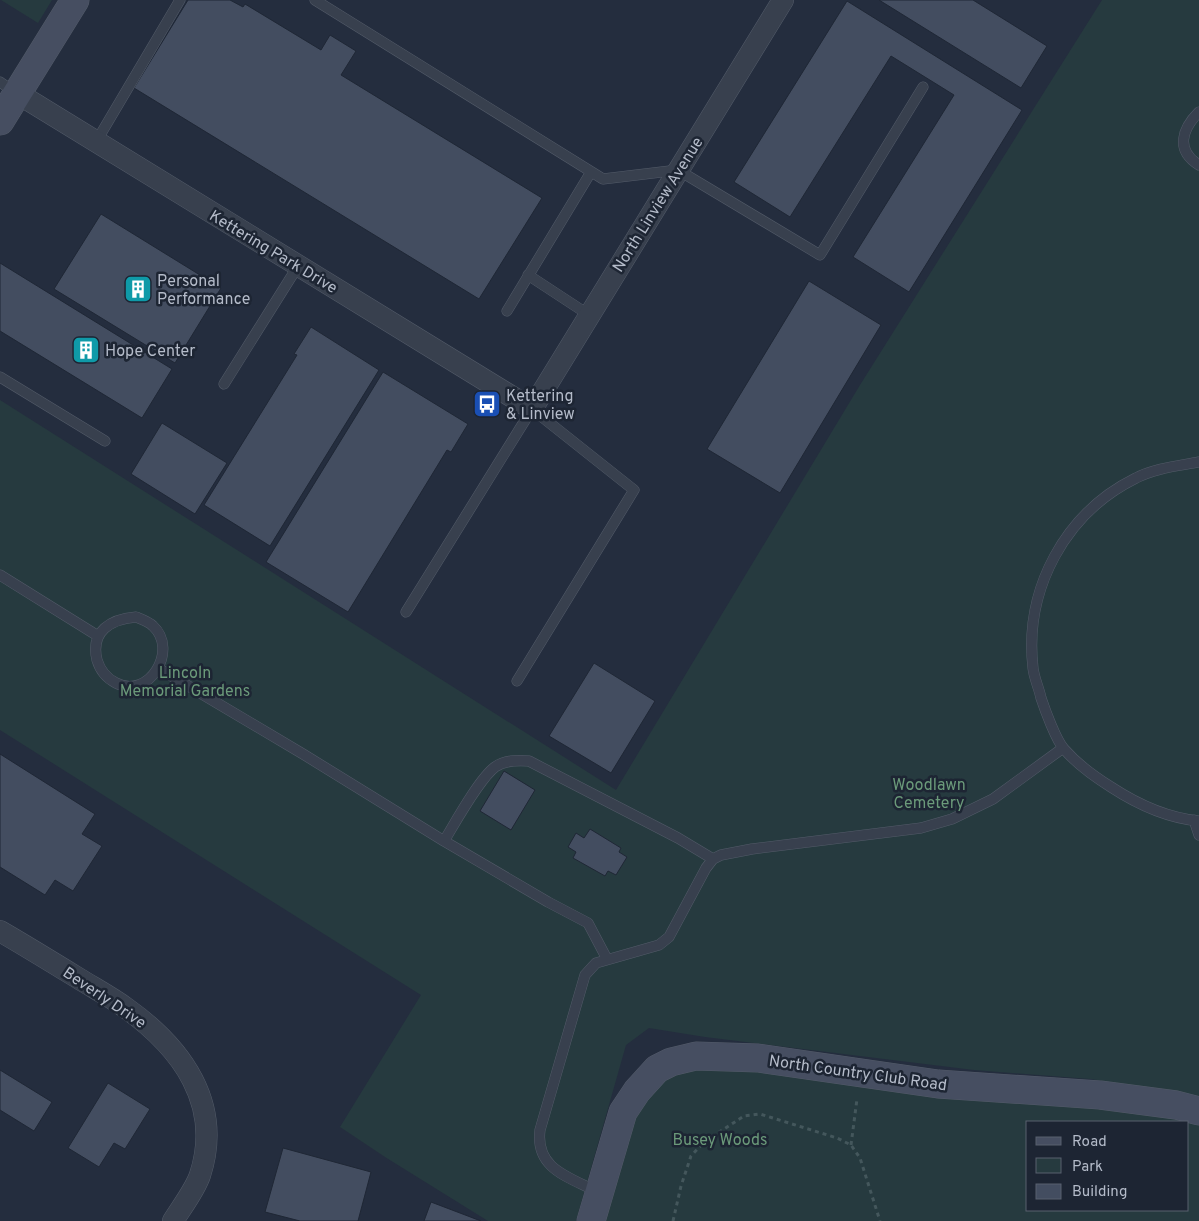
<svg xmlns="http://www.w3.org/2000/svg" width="1199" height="1221" font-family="Overpass,sans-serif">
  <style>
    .green { fill: #263a3f; fill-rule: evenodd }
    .building { fill: #434d60; stroke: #1f2735 }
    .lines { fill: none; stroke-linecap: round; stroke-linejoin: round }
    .lane-casing { stroke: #535b69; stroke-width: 11 }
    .street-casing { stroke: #535b69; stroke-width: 22 }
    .secondary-casing { stroke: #535b69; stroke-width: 29 }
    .path { stroke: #44575c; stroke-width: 3; stroke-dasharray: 4 4; stroke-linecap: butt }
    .lane { stroke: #38404e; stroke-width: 10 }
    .street { stroke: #38404e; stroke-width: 21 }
    .secondary { stroke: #464e61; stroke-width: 28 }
    .labels { text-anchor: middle; stroke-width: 5; stroke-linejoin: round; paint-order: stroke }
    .street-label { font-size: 16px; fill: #b4bbc9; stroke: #1d2533 }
    .poi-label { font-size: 16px; fill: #b4bbc9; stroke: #1d2533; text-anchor: start }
    .park-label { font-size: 16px; fill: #6b9a7a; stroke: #1d2533 }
  </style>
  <rect width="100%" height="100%" fill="#242d3e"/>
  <path class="green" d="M 1,0 L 52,0 L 38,23 Z
    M 1102,0 L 1199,0 L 1199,1099 L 1171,1091 L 1090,1079 L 974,1070 L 705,1037 L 649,1028 L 626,1045 L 576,1221 L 488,1221 L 385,1157 L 340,1127 L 421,995 L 0,730 L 0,400 L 616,790 L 860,385 Z
    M 671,1062 L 1199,1111 L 1199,1221 L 591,1221 L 623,1112 ZM 1028,1122 L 1188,1122 L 1188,1210 L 1028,1210 Z"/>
  <path class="building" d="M 188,0 L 230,0 L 243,7 L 245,4 L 321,50 L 330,35 L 356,51 L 341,75 L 542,198 L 479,299 L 134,88 Z
    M 879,0 L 973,0 L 1047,46 L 1021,88 Z
    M 847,1 L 1022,110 L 909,292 L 853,257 L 954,95 L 891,56 L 790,217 L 734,182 Z
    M 101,214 L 221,288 L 175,363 L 54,289 Z
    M 0,263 L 172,369 L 142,418 L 0,331 Z
    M 809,281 L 881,325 L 780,493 L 707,449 Z
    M 311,327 L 379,370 L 270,546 L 204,505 L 297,355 L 294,354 Z
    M 383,372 L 468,424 L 451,452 L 447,450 L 348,612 L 266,562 Z
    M 162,423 L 227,463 L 195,514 L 131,474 Z
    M 594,663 L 655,701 L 611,773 L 549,736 Z
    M 0,754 L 95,814 L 82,834 L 102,846 L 73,891 L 55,880 L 45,895 L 0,867 Z
    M 504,771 L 535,790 L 511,830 L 480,811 Z
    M 590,829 L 621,848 L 619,852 L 627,857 L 616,875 L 608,871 L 605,876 L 573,858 L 576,852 L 568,847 L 576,833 L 584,838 Z
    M 0,1070 L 52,1102 L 34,1131 L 0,1110 Z
    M 108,1083 L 150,1109 L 125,1149 L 114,1143 L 99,1167 L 68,1148 Z
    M 283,1148 L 371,1172 L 358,1221 L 300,1221 L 265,1212 Z
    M 431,1202 L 481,1221 L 424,1221 Z"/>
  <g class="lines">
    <g class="lane-casing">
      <path id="lane" d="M 315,0 L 603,179 L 678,170 L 820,255 L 923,87
        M 0,82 L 16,93
        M 1199,112 C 1182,129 1175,150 1199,165
        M 96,142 L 180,0
        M 528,275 L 589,315
        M 507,311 L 591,172
        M 0,377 L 105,441
        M 224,384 L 298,266
        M 1199,462 C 1178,466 1155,468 1136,478 C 1065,513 1024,589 1033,668 C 1034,678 1039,688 1041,698 C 1045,710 1056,740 1064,749 C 1077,764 1095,777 1111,787 C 1137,804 1167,818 1199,821
        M 0,575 L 98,636
        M 406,612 L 532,409 L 634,490 L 517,681
        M 136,617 C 141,619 149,622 153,626 C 179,650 149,700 116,683 C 106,678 100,670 97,660 C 90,631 111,619 136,617 Z
        M 158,668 L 303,754 L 444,841 L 548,902 L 588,923 L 607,959
        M 1194,820 L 1199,835
        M 444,841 C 455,823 479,779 495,767 C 505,760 517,760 529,761 L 678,838 L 713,859
        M 598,1192 C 569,1177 535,1169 540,1130 L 585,975 L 596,963 L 659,945 L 669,937 L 706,868 L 713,859 L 721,855 L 752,849 L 921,828 L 952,819 L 993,799 L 1063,748"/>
    </g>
    <g class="street-casing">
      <path id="street" d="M 17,93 L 532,409 L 783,0
        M 0,931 C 26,946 52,962 78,978 C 94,988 111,997 126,1008 C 182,1048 223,1104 200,1175 C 195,1190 181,1208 173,1221"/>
    </g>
    <g class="secondary-casing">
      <path id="secondary" d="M 0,121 L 75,0
        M 591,1221 L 623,1112 L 637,1091 L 657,1069 L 671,1062 L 696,1056 L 758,1058 L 938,1084 L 1100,1095 L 1176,1105 L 1199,1111"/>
    </g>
    <path class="path" d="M 851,1145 L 857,1099
      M 673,1221 L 681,1186 L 691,1156 L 704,1142 L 744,1116 L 760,1114 L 837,1138 L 851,1145 L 860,1158 L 880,1221"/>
    <use href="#lane" class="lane"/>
    <use href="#street" class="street"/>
    <use href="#secondary" class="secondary"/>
  </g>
  <defs>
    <g id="building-square" transform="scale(1.4375)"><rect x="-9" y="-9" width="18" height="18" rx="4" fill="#0f9aa8" stroke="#1d2533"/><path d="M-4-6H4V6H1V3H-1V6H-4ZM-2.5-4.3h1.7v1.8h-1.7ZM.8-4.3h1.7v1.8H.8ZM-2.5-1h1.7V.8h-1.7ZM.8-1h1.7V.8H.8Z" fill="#fff"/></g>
    <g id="bus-square" transform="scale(1.4375)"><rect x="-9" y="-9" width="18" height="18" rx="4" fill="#1a4fb4" stroke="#1d2533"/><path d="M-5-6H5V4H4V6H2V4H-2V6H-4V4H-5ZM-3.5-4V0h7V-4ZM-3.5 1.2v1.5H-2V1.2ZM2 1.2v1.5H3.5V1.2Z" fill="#fff"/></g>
  </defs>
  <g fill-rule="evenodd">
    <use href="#building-square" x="138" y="289"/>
    <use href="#building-square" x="86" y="350"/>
    <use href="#bus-square" x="487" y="404"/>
  </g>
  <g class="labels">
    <g class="street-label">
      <text transform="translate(657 204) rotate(-58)" y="6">North Linview Avenue</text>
      <text transform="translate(274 251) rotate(31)" y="6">Kettering Park Drive</text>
      <text transform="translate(105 997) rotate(34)" y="6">Beverly Drive</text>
      <text transform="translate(858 1072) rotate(8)" y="6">North Country Club Road</text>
    </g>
    <g class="poi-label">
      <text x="157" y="286">Personal<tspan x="157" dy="18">Performance</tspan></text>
      <text x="105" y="356">Hope Center</text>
      <text x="506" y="401">Kettering<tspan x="506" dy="18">&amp; Linview</tspan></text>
    </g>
    <g class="park-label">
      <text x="185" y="678">Lincoln<tspan x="185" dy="18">Memorial Gardens</tspan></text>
      <text x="929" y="790">Woodlawn<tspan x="929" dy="18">Cemetery</tspan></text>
      <text x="720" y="1145">Busey Woods</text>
    </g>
  </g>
  <rect x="1026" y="1121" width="162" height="90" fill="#1d2533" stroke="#59616f"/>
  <rect x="1036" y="1137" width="25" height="8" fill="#464e61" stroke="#59616f"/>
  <text x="1072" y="1146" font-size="15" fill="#b4bbc9">Road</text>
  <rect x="1036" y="1158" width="25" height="15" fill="#263a3f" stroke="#59616f"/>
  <text x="1072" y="1171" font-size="15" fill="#b4bbc9">Park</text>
  <rect x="1036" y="1184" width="25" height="15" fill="#434d60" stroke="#59616f"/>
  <text x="1072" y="1196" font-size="15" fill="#b4bbc9">Building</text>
</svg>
